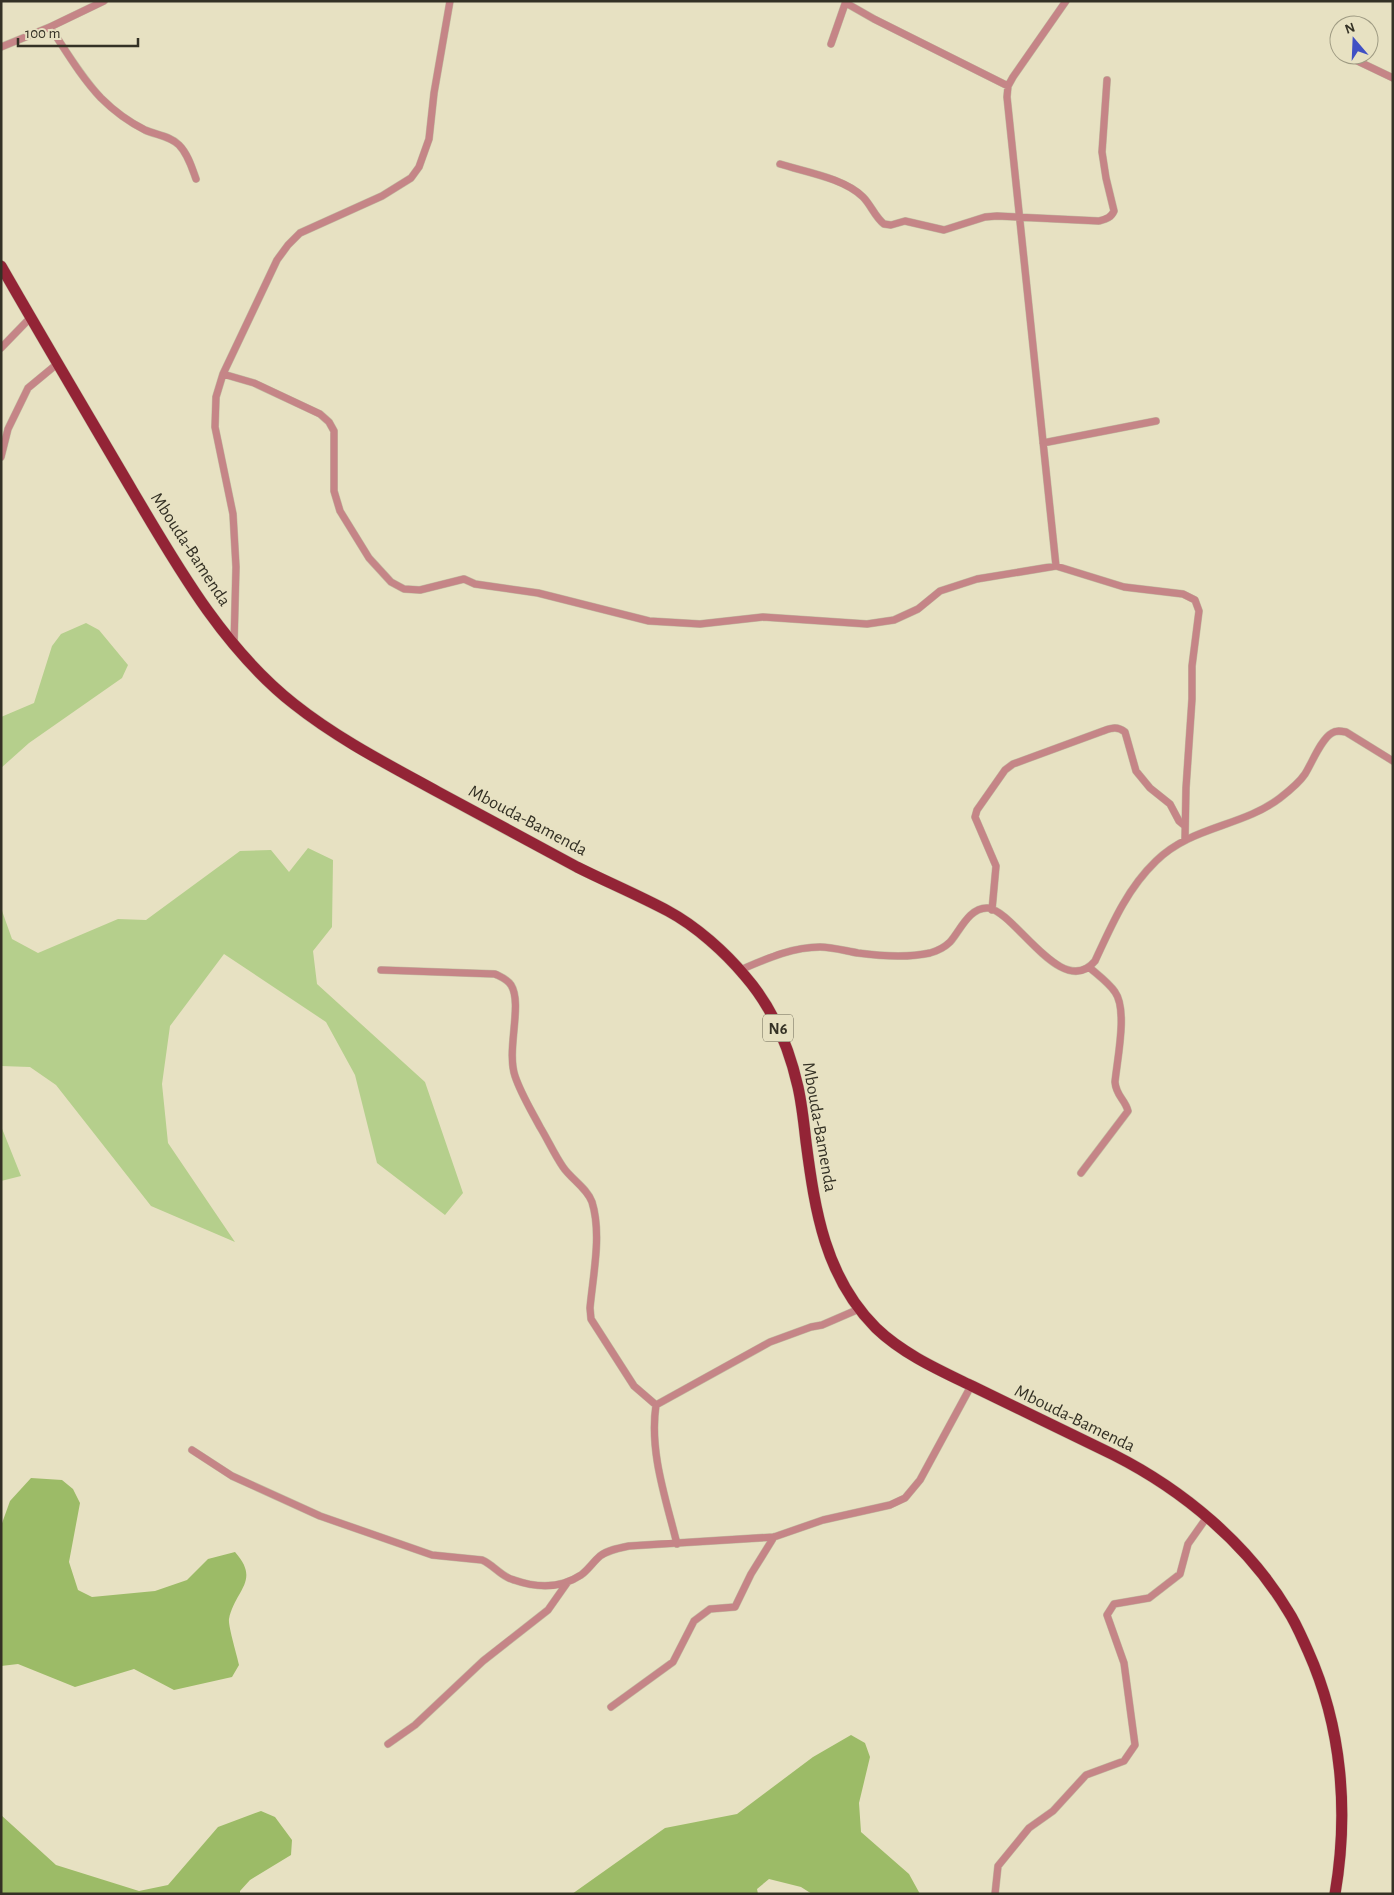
<svg xmlns="http://www.w3.org/2000/svg" width="1394" height="1895" font-family="'Alegreya Sans',sans-serif">
  <style>
    .green { fill: #b5cf8c }
    .forest { fill: #9cbb67 }
    .lines { fill: none; stroke-linecap: round; stroke-linejoin: round }
    .minor-casing { stroke: #c3bea3; stroke-width: 8 }
    .trunk-casing { stroke: #c3bea3; stroke-width: 12 }
    .minor { stroke: #c58587; stroke-width: 7 }
    .trunk { stroke: #932436; stroke-width: 11 }
    .labels { text-anchor: middle; stroke-width: 4.5; stroke-linejoin: round; paint-order: stroke }
    .shield { fill: #e7e1c2; stroke: #6a6654; stroke-width: 1 }
    .shield-label { font-size: 16px; font-weight: bold; fill: #343125 }
    .street-label { font-size: 18px; fill: #343125; stroke: #e7e1c2 }
  </style>
  <rect width="100%" height="100%" fill="#e7e1c2"/>
  <path class="green" d="M 86,623 L 99,630 L 128,665 L 122,678 L 29,743 L 1,768 L 1,717 L 34,703 L 52,646 L 61,634 Z
    M 308,848 L 333,860 L 332,927 L 313,951 L 317,984 L 425,1082 L 463,1193 L 445,1215 L 377,1163 L 355,1075 L 326,1022 L 224,954 L 170,1026 L 162,1084 L 168,1143 L 235,1242 L 151,1206 L 56,1085 L 30,1067 L 1,1066 L 1,908 L 12,939 L 38,953 L 118,919 L 146,920 L 240,851 L 271,850 L 289,872 Z
    M 1,1126 L 21,1176 L 1,1181 Z"/>
  <path class="forest" d="M 31,1478 L 62,1480 L 73,1489 L 80,1503 L 69,1562 L 78,1590 L 92,1597 L 155,1591 L 187,1580 L 208,1559 L 235,1552 C 261,1581 235,1590 229,1619 C 228,1626 237,1655 239,1665 L 232,1677 L 174,1690 L 134,1669 L 75,1687 L 18,1664 L 1,1666 L 1,1526 L 10,1501 Z
    M 851,1735 L 865,1743 L 870,1757 L 859,1803 L 861,1832 L 909,1874 L 920,1894 L 812,1894 L 801,1887 L 769,1879 L 757,1889 L 758,1894 L 572,1894 L 665,1828 L 737,1814 L 813,1757 Z
    M 261,1811 L 275,1817 L 292,1840 L 291,1855 L 250,1880 L 240,1891 L 240,1894 L 1,1894 L 1,1815 L 56,1865 L 139,1891 L 168,1885 L 218,1827 Z"/>
  <g class="lines">
    <g class="minor-casing">
      <path id="minor" d="M 846,3 L 874,19 L 1008,86
        M 50,27 C 66,51 81,77 101,98 C 114,111 129,122 145,130 C 156,135 170,136 179,145 C 188,154 192,168 196,179
        M 831,44 L 846,1
        M 1,47 L 50,27 L 104,1
        M 1347,56 L 1393,78
        M 780,164 C 805,172 844,178 863,197 C 871,205 875,217 884,224 L 891,225 L 905,221 L 944,230 L 985,217 L 997,216 L 1099,221 C 1106,219 1111,218 1114,211 L 1106,178 L 1102,152 L 1107,80
        M 1,348 L 31,317
        M 223,374 L 254,383 L 320,414 L 329,422 L 334,431 L 334,491 L 340,511 L 369,558 L 391,582 L 404,589 L 420,590 L 464,579 L 475,584 L 538,593 L 649,621 L 700,624 L 763,617 L 867,624 L 894,620 L 918,609 L 940,591 L 977,579 L 1056,566 L 1124,587 L 1183,594 L 1195,600 L 1199,611 L 1192,666 L 1192,699 L 1186,788 L 1185,839
        M 1043,443 L 1156,421
        M 1,457 L 8,429 L 28,388 L 57,364
        M 1056,566 L 1007,97 L 1008,86 L 1013,77 L 1066,1
        M 234,644 L 236,567 L 233,514 L 215,427 L 216,397 L 223,374 L 277,260 L 288,245 L 300,233 L 382,196 L 411,178 L 419,167 L 429,139 L 434,93 L 450,1
        M 992,910 L 996,866 L 975,817 L 977,810 L 1005,770 L 1013,764 L 1103,731 C 1112,728 1117,726 1125,732 L 1136,771 L 1150,788 L 1170,804 L 1179,821 L 1185,826
        M 381,970 L 495,974 C 501,977 507,979 511,985 C 523,1004 506,1050 515,1076 C 521,1094 531,1110 540,1127 C 548,1140 554,1154 563,1167 C 571,1179 587,1188 592,1202 C 602,1234 593,1275 590,1308 L 591,1319 L 634,1386 L 656,1405
        M 740,970 C 766,959 792,947 820,947 C 832,947 846,951 858,953 C 880,956 907,958 930,953 C 937,951 944,948 950,942 C 960,931 969,907 988,908 C 1015,911 1062,1001 1095,961 C 1112,924 1127,889 1156,861 C 1191,826 1242,827 1280,798 C 1289,791 1299,783 1305,774 C 1312,763 1321,739 1332,733 C 1336,730 1341,731 1346,732 L 1393,761
        M 1081,1173 L 1128,1111 C 1125,1099 1116,1096 1115,1082 C 1117,1060 1128,1010 1115,992 C 1109,983 1098,975 1090,968
        M 192,1450 L 232,1476 L 320,1516 L 432,1555 L 482,1560 C 494,1565 501,1577 514,1580 C 537,1588 560,1589 581,1575 C 588,1570 593,1562 600,1556 C 608,1550 619,1548 629,1546 L 774,1537 L 823,1520 L 890,1505 L 905,1498 L 920,1480 L 971,1386
        M 677,1544 C 666,1499 649,1452 656,1405 L 770,1342 L 811,1327 L 822,1325 L 859,1309
        M 611,1707 L 673,1662 L 694,1621 L 710,1609 L 735,1607 L 751,1574 L 774,1537
        M 388,1744 L 415,1725 L 483,1661 L 548,1610 L 567,1583
        M 995,1894 L 998,1866 L 1029,1828 L 1053,1811 L 1086,1775 L 1124,1761 L 1135,1745 L 1124,1663 L 1107,1615 L 1114,1604 L 1149,1598 L 1180,1574 L 1188,1544 L 1207,1517"/>
    </g>
    <g class="trunk-casing">
      <path id="trunk" d="M 1,266 C 44,341 88,415 132,490 C 177,566 223,648 294,704 C 338,739 389,765 438,792 C 484,817 530,842 577,867 C 607,882 638,895 668,911 C 696,926 725,952 745,976 C 772,1007 789,1047 798,1087 C 802,1105 804,1124 806,1142 C 815,1211 825,1277 876,1328 C 903,1354 939,1370 972,1386 C 1019,1409 1067,1432 1114,1455 C 1183,1490 1248,1544 1288,1611 C 1296,1623 1302,1638 1308,1651 C 1342,1727 1349,1812 1335,1894"/>
    </g>
    <use href="#minor" class="minor"/>
    <use href="#trunk" class="trunk"/>
  </g>
  <g class="labels">
    <rect class="shield" x="763" y="1014.5" width="30" height="27" rx="4"/>
    <g class="shield-label">
      <text x="778" y="1034">N6</text>
    </g>
    <g class="street-label">
      <text transform="translate(191 549) rotate(57)" y="6">Mbouda-Bamenda</text>
      <text transform="translate(528 820) rotate(28)" y="6">Mbouda-Bamenda</text>
      <text transform="translate(820 1127) rotate(80)" y="6">Mbouda-Bamenda</text>
      <text transform="translate(1075 1418) rotate(26)" y="6">Mbouda-Bamenda</text>
    </g>
  </g>
  <rect width="1394" height="1895" fill="none" stroke="#343125" stroke-width="5"/>
  <g transform="translate(1354 40) rotate(341)"><circle r="24" fill="#e7e1c2" stroke="#9f9b83"/>
  <path d="M0-4L9 19L0 12L-9 19Z" fill="#4050c4"/>
  <text y="-8" font-size="14" font-weight="bold" text-anchor="middle" fill="#343125">N</text>
  </g>
  <path d="M18 38v8h120v-8" fill="none" stroke="#343125" stroke-width="2.5"/>
  <text x="25" y="38" font-size="15" fill="#343125" stroke="#e7e1c2" stroke-width="4" paint-order="stroke">100 m</text>
</svg>
